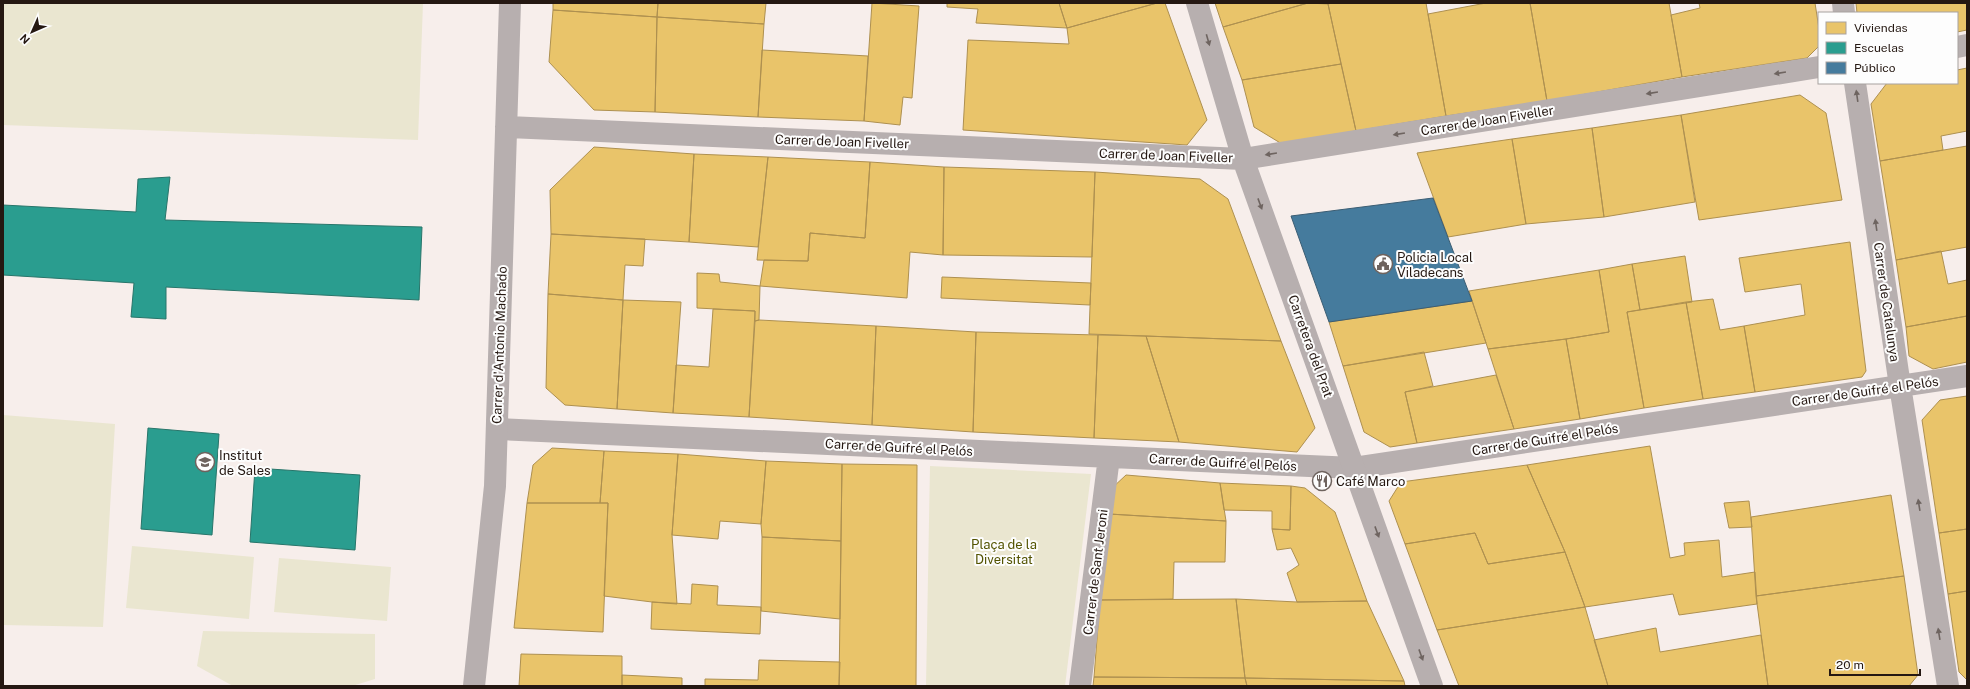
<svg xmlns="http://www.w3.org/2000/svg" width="1970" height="689" font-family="'Public Sans',sans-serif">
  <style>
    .green { fill: #eae6d0 }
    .homes { fill: #e9c46a; stroke: #ae9050 }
    .schools { fill: #2a9d8f; stroke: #28756a }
    .public { fill: #457b9d; stroke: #3b5d73 }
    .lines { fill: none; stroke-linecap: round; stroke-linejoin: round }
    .pedestrian { stroke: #b7afaf; stroke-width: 22 }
    .minor { stroke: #b7afaf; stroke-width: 22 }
    .oneway { fill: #6e6460 }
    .labels { text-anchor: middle; stroke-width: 4; stroke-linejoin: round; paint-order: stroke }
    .street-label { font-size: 13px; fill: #251812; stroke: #fdfdfd }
    .poi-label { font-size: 13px; fill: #251812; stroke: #fdfdfd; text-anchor: start }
    .park-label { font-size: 13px; fill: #535300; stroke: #fdfdfd }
  </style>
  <rect width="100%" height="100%" fill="#f7eeeb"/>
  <path class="green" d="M 3,3 L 423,3 L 418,140 L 3,125 Z
    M 3,415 L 115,424 L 103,627 L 3,625 Z
    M 930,466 L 1091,474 L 1065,686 L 926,686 Z
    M 132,546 L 254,557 L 249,619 L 126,608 Z
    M 279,558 L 391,567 L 387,621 L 274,612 Z
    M 203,631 L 375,634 L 375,679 L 352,686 L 233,686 L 197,666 Z"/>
  <path class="homes" d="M 553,3 L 658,3 L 657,17 L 553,10 Z
    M 658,3 L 766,3 L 764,24 L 657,17 Z
    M 872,3 L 919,6 L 912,98 L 903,97 L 900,125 L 864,121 Z
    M 947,3 L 1059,3 L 1067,28 L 976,23 L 978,9 L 947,7 Z
    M 1059,3 L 1157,3 L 1067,28 Z
    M 1157,3 L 1165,3 L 1207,120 L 1187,145 L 963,130 L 968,40 L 1069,44 L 1067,28 Z
    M 1215,3 L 1308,3 L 1223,27 Z
    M 1308,3 L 1328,4 L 1341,64 L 1242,80 L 1223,27 Z
    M 1332,3 L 1426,3 L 1446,116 L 1356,131 L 1328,4 Z
    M 1486,3 L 1530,3 L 1547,101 L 1446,116 L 1428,14 Z
    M 1530,3 L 1669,3 L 1682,77 L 1547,101 Z
    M 1699,3 L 1815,3 L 1819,29 L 1819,46 L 1807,58 L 1682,77 L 1671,15 L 1700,8 Z
    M 1856,3 L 1967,3 L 1967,30 L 1957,32 L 1957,13 L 1857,13 Z
    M 553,10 L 657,17 L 655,112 L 594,110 L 549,62 Z
    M 657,17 L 764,24 L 758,117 L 655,112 Z
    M 762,50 L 868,56 L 864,121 L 758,117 Z
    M 1341,64 L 1356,131 L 1282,144 L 1254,127 L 1242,80 Z
    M 1967,68 L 1967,131 L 1941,136 L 1943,150 L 1880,161 L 1871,104 L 1887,83 L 1957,83 L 1957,70 Z
    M 1800,95 L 1826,113 L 1842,200 L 1699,220 L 1681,115 Z
    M 1681,115 L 1695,202 L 1604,217 L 1592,128 Z
    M 1592,128 L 1604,217 L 1526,224 L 1512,139 Z
    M 1512,139 L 1526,224 L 1448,237 L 1417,153 Z
    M 1967,146 L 1967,247 L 1896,260 L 1880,161 Z
    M 594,147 L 694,154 L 689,242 L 551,234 L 550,190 Z
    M 694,154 L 768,157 L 758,247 L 689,242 Z
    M 768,157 L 870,162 L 865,238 L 810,233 L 808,261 L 757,260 Z
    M 870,162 L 944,167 L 943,255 L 910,252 L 907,298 L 760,286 L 764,260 L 808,261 L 810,233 L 865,238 Z
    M 944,167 L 1095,172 L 1092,257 L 943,255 Z
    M 1095,172 L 1200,179 L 1228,199 L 1281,341 L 1089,334 Z
    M 551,234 L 645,239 L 643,266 L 625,265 L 623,300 L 548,294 Z
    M 1850,242 L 1866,371 L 1862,377 L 1755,392 L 1744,326 L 1805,315 L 1801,284 L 1745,292 L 1739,258 Z
    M 1941,251 L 1948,284 L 1967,280 L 1967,316 L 1906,327 L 1896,260 Z
    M 1685,256 L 1692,302 L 1640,310 L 1632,264 Z
    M 1632,264 L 1640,310 L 1627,312 L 1644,408 L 1580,419 L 1566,339 L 1609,332 L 1599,270 Z
    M 1599,270 L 1609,332 L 1566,339 L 1488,349 L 1469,291 Z
    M 697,273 L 719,274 L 720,282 L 760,286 L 759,320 L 755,321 L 755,311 L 697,308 Z
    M 942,277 L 1091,283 L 1090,305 L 941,298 Z
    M 548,294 L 623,300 L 617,409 L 565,405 L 546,388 Z
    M 1713,299 L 1720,330 L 1744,326 L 1755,392 L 1703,399 L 1686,302 Z
    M 623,300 L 681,302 L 673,413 L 617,409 Z
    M 1472,301 L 1486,343 L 1343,366 L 1329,322 Z
    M 1686,302 L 1703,399 L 1644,408 L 1627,312 Z
    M 713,309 L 755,311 L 749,417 L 673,413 L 676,365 L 709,367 Z
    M 1967,316 L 1967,362 L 1933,369 L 1909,356 L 1906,327 Z
    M 759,320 L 876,326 L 872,425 L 749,417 L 755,321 Z
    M 876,326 L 976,332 L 973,432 L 872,425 Z
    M 976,332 L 1098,335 L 1094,438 L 973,432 Z
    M 1098,335 L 1146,336 L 1179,442 L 1094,438 Z
    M 1146,336 L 1281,341 L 1315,428 L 1297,452 L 1179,442 Z
    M 1566,339 L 1580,419 L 1514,429 L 1488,349 Z
    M 1424,352 L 1433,386 L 1405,392 L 1417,443 L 1390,447 L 1364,432 L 1343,366 Z
    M 1496,375 L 1514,429 L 1417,443 L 1405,392 Z
    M 1967,396 L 1967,529 L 1939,533 L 1922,420 L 1940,400 Z
    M 1650,446 L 1670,558 L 1685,555 L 1684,543 L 1719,540 L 1722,577 L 1755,572 L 1757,604 L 1679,615 L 1673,594 L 1585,607 L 1565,552 L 1527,465 Z
    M 552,448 L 604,451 L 600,503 L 527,503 L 533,465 Z
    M 604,451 L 678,454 L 672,535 L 677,604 L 652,602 L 604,596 L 608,503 L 600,503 Z
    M 678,454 L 766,461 L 761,524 L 720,521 L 718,539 L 672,535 Z
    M 766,461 L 842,464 L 841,541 L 762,537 L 761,524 Z
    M 842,464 L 917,465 L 916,686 L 839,686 Z
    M 1527,465 L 1565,552 L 1488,564 L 1475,533 L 1405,544 L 1389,501 L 1401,482 Z
    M 1126,475 L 1220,483 L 1226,521 L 1109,514 L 1111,489 Z
    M 1220,483 L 1291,486 L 1290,530 L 1272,529 L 1272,511 L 1224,510 Z
    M 1291,486 L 1305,488 L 1335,512 L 1367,601 L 1297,602 L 1287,573 L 1299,565 L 1291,548 L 1277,550 L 1272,529 L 1290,530 Z
    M 1891,495 L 1904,576 L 1756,596 L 1751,517 Z
    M 1749,501 L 1752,527 L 1729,528 L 1724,503 Z
    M 527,503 L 608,503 L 603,632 L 514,628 Z
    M 1109,514 L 1226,521 L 1225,562 L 1174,562 L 1173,599 L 1100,600 Z
    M 1967,529 L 1967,591 L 1948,594 L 1939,533 Z
    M 1475,533 L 1488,564 L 1565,552 L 1585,607 L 1437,630 L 1405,544 Z
    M 762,537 L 841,541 L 840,619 L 761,611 Z
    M 1904,576 L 1918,675 L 1909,686 L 1768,686 L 1756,596 Z
    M 692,584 L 718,586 L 717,605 L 761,607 L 760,634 L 651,629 L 652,602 L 691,604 Z
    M 1967,591 L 1967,680 L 1959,672 L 1948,594 Z
    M 1236,599 L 1245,678 L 1094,677 L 1100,600 Z
    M 1236,599 L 1297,602 L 1367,601 L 1404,681 L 1245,678 Z
    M 1585,607 L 1608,686 L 1459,686 L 1437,630 Z
    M 1656,628 L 1660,652 L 1761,635 L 1768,686 L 1608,686 L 1594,640 Z
    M 521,654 L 622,656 L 622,686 L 519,686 Z
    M 759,660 L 840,662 L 839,686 L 705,686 L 705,679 L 758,680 Z
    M 622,675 L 682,678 L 682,686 L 622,686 Z
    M 1094,677 L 1245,678 L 1247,686 L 1093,686 Z
    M 1245,678 L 1404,681 L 1405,686 L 1247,686 Z"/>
  <path class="schools" d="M 170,177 L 165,220 L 422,227 L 419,300 L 166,287 L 166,319 L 131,317 L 134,283 L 3,275 L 3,205 L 136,212 L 138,179 Z
    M 148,428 L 219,434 L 212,535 L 141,529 Z
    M 255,468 L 360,475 L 355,550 L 250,542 Z"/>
  <path class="public" d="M 1433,198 L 1472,301 L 1329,322 L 1291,216 Z"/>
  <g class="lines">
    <path class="pedestrian" d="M 497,429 L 1354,468 L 1900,386
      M 1080,686 L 1109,457"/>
    <path class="minor" d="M 1197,3 L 1243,159 L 1432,686
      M 1843,3 L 1844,13
      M 1957,47 L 1967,45
      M 1855,83 L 1900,386 L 1948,686
      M 506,127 L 1243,159 L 1819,67
      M 1900,386 L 1967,376
      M 474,686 L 495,486 L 510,3"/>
  </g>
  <defs><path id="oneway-solid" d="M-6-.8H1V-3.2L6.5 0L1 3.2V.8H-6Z"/></defs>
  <g class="oneway">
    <use href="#oneway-solid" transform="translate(1208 40) rotate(74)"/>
    <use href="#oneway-solid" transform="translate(1780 73) rotate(171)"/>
    <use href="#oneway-solid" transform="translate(1652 93) rotate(171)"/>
    <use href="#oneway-solid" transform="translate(1857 96) rotate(-98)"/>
    <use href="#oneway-solid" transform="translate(1399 134) rotate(171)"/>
    <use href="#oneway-solid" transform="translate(1271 154) rotate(171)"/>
    <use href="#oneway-solid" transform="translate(1260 204) rotate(70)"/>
    <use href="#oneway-solid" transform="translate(1876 225) rotate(-98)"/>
    <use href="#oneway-solid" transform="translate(1919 505) rotate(-99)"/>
    <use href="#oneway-solid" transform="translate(1377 532) rotate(70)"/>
    <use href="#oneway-solid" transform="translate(1939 634) rotate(-99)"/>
    <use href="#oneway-solid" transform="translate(1421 655) rotate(70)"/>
  </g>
  <defs>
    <g id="civic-ring" transform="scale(1)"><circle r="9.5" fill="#fdfdfd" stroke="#6e635e" stroke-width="1.5"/><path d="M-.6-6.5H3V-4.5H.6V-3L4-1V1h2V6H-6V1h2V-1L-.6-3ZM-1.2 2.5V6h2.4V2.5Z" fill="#6e635e"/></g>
    <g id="school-ring" transform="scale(1)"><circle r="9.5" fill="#fdfdfd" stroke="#6e635e" stroke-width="1.5"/><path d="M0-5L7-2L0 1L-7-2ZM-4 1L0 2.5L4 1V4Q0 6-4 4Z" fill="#6e635e"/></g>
    <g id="restaurant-ring" transform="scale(1)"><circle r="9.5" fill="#fdfdfd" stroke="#6e635e" stroke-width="1.5"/><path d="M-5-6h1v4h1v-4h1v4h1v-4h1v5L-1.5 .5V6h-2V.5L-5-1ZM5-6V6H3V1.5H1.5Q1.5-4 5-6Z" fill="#6e635e"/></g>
  </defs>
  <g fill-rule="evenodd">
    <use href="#civic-ring" x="1383" y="264"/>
    <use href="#school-ring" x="205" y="462"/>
    <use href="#restaurant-ring" x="1322" y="481"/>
  </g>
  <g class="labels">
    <g class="street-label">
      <text transform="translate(1487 120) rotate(-9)" y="5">Carrer de Joan Fiveller</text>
      <text transform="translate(842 141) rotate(2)" y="5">Carrer de Joan Fiveller</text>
      <text transform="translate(1166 155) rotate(2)" y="5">Carrer de Joan Fiveller</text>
      <text transform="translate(1887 302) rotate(82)" y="5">Carrer de Catalunya</text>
      <text transform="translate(499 345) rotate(-88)" y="5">Carrer d'Antonio Machado</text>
      <text transform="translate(1311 346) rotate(70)" y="5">Carretera del Prat</text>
      <text transform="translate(1865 391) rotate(-8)" y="5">Carrer de Guifré el Pelós</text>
      <text transform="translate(1545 439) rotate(-9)" y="5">Carrer de Guifré el Pelós</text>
      <text transform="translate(899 447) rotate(3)" y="5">Carrer de Guifré el Pelós</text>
      <text transform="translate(1223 462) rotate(3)" y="5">Carrer de Guifré el Pelós</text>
      <text transform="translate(1095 572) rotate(-83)" y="5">Carrer de Sant Jeroni</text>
    </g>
    <g class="poi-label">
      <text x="1397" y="262">Policia Local<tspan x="1397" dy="15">Viladecans</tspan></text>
      <text x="219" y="460">Institut<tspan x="219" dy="15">de Sales</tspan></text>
      <text x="1336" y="486">Café Marco</text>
    </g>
    <g class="park-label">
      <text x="1004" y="549">Plaça de la<tspan x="1004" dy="15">Diversitat</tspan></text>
    </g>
  </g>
  <rect width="1970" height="689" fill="none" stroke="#251812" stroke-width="8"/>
  <rect x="1818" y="12" width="140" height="72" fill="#fdfdfd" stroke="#a7a19f"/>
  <rect x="1826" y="22" width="20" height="12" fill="#e9c46a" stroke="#a7a19f"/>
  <text x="1854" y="32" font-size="12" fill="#251812">Viviendas</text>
  <rect x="1826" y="42" width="20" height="12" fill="#2a9d8f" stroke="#a7a19f"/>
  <text x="1854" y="52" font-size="12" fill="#251812">Escuelas</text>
  <rect x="1826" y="62" width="20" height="12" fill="#457b9d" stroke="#a7a19f"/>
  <text x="1854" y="72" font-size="12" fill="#251812">Público</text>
  <g transform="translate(32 32) rotate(225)" stroke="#fdfdfd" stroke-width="3" paint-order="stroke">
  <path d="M0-3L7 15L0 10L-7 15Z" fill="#251812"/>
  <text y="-6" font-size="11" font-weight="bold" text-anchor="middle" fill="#251812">N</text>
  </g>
  <path d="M1830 669v6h90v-6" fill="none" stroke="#251812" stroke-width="2"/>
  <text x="1836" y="669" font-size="12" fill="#251812" stroke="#fdfdfd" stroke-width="3" paint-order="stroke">20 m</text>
</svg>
